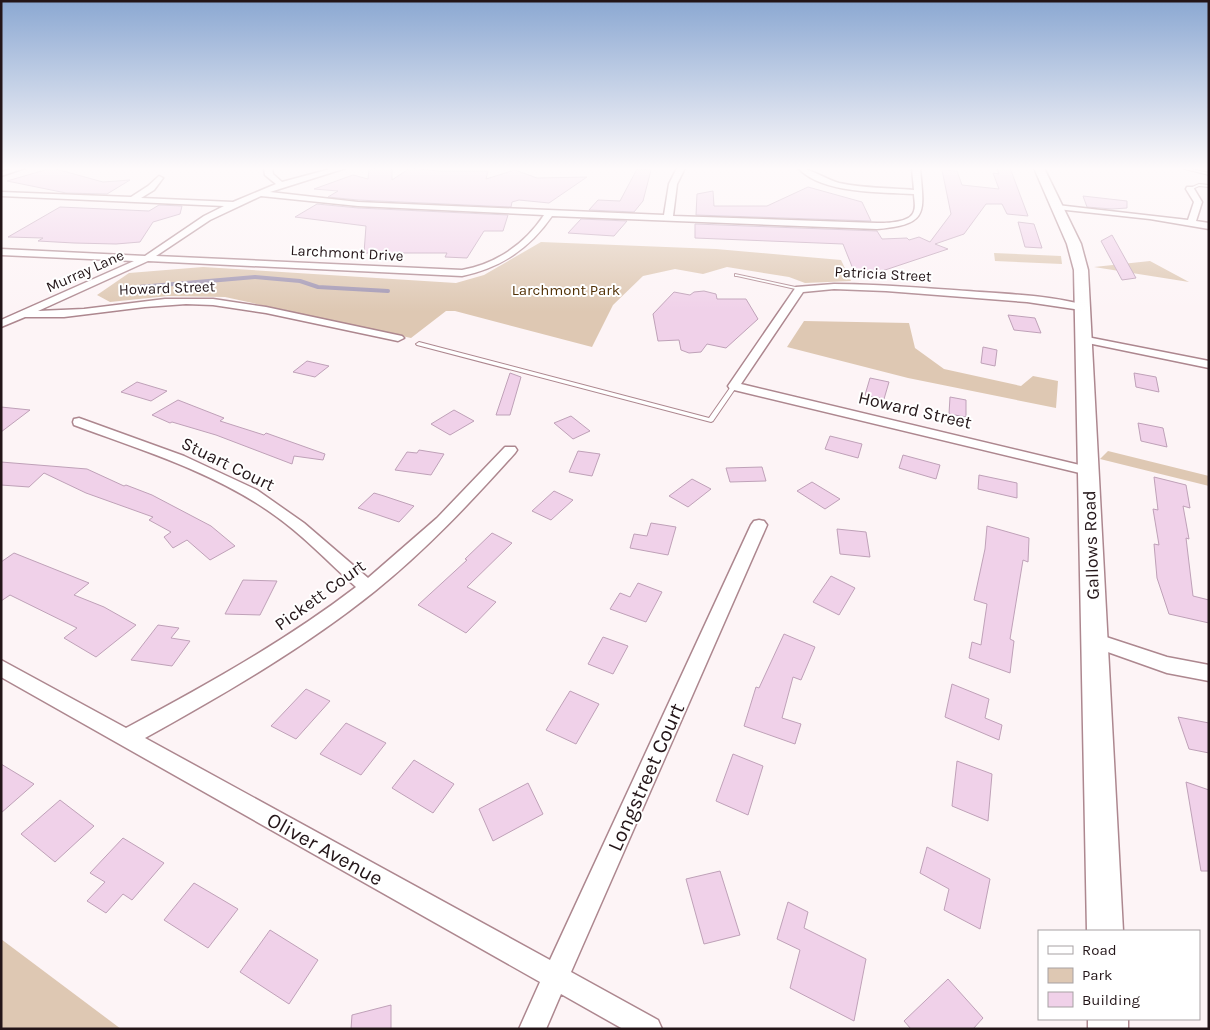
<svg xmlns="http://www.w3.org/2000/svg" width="1210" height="1030" font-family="Karla,sans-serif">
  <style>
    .green { fill: #dec8b3 }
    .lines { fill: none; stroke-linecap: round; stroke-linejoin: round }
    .stream { stroke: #a196b2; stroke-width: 4 }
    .building { fill: #f0d1e9; stroke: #bfa1b8 }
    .lane-casing { stroke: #ad878f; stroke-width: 2 }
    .street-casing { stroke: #ad878f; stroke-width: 3 }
    .secondary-casing { stroke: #ad878f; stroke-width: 3 }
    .lane { fill: #fff; fill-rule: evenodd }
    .street { fill: #fff; fill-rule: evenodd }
    .secondary { fill: #fff; fill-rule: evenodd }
    .labels { text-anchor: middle; stroke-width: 4; stroke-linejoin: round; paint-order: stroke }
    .far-street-label { font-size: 15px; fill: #231518; stroke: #fff }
    .far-park-label { font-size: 15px; fill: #513005; stroke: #fff }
    .street-label { font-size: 18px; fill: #231518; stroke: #fff }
    .near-street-label { font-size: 21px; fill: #231518; stroke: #fff }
  </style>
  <rect width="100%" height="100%" fill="#fdf4f6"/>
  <path class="green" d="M 541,242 L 716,249 L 841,260 L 851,281 L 805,283 L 789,277 L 727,267 L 703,274 L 675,269 L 643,276 L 613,305 L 592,347 L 455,311 L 446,311 L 411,338 L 225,297 L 168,296 L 110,302 L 97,295 L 129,273 L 203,267 L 456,283 L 484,275 Z
    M 994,253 L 1061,256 L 1062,264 L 995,261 Z
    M 1150,261 L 1189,282 L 1094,267 Z
    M 804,321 L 909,323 L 915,348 L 944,369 L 1021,386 L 1033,376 L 1058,381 L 1056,408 L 908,378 L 787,347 Z
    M 1108,451 L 1209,476 L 1209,486 L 1100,459 Z
    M 1,939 L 121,1029 L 1,1029 Z"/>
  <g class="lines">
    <path class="stream" d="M 139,287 L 255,277 L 300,281 L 318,287 L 388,291"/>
  </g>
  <path class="building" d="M 52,168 L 103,182 L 130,180 L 107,194 L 66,193 L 7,181 Z
    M 379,168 L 392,168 L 392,180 L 410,168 L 439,171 L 488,171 L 486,179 L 515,170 L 537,178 L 587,177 L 549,203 L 519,200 L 512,202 L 511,207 L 358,200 L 328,197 L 338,191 L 314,189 L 353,175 L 368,179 L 369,169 Z
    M 997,168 L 1010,168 L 1028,216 L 1007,214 L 1002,204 L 986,204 L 964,234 L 935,244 L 948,249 L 870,275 L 855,274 L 843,244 L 695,238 L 695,224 L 877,231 L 882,239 L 907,238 L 909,240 L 919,237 L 930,242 L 951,214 L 942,170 L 957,171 L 962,185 L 999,189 L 993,173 L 999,174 Z
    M 637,169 L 651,170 L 643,201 L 634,212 L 589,210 L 598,200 L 620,201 Z
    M 808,187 L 862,202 L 871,221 L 696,215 L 697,194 L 713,191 L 714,206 L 767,206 Z
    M 1083,196 L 1127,201 L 1127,208 L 1112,209 L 1087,207 Z
    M 317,204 L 358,208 L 508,215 L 503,231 L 484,231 L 467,258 L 445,257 L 447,253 L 364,253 L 366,226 L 295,217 Z
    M 159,205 L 182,206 L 180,214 L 153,222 L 140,242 L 116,244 L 74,243 L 38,241 L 43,238 L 8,237 L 60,207 L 149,211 Z
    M 581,219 L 627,221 L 614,236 L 568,233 Z
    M 1018,222 L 1034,224 L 1042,248 L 1025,247 Z
    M 1112,235 L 1136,278 L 1122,280 L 1101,241 Z
    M 704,291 L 716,294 L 717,299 L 746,299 L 758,319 L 726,348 L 707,344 L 701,352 L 689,353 L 681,350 L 679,340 L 658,341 L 653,314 L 674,292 L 690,295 L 694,292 Z
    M 1008,315 L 1035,318 L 1041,333 L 1014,330 Z
    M 983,347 L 997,350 L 995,366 L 981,363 Z
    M 307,361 L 329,366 L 315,377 L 293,372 Z
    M 510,373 L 521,377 L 510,415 L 496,415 Z
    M 1134,373 L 1156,377 L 1159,392 L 1136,387 Z
    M 870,378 L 889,382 L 884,399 L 865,395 Z
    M 137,382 L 167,391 L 151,401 L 121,392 Z
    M 950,397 L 966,400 L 966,417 L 949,414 Z
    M 178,400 L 224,418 L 220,421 L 264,435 L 266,433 L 325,454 L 323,460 L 294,456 L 292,464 L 216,435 L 172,422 L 170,423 L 152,415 Z
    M 1,407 L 30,410 L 1,432 Z
    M 454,410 L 474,421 L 450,435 L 431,424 Z
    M 571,416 L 590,431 L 573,439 L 554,423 Z
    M 1138,423 L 1163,428 L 1167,447 L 1141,441 Z
    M 830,436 L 862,444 L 858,458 L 825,449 Z
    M 419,450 L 444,454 L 431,475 L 395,470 L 407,452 L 417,453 Z
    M 578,451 L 600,454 L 592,476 L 569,472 Z
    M 903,455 L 940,465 L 936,479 L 899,468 Z
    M 1,462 L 87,469 L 124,486 L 126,485 L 152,495 L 211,526 L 235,546 L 210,560 L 187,540 L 173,548 L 164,537 L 171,532 L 149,520 L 153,517 L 86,493 L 44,473 L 29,487 L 1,485 Z
    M 762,467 L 766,481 L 730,482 L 726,468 Z
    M 979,475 L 1017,483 L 1017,498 L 978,489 Z
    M 1154,477 L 1186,485 L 1190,508 L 1183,506 L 1189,539 L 1186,538 L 1193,596 L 1209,600 L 1209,623 L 1169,614 L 1157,578 L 1154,544 L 1159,545 L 1153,509 L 1158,510 Z
    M 692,479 L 711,489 L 688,507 L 669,496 Z
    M 812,482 L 840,499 L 825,509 L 797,491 Z
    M 554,491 L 573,500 L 551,520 L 532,511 Z
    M 374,493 L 384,496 L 414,506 L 399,522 L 358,508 Z
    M 651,523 L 676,527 L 668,555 L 630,548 L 634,534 L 647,536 Z
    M 987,526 L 1029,538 L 1028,562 L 1023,560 L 1010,639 L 1014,641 L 1010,673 L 969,658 L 972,642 L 981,645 L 987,604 L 974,600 L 985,549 Z
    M 837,529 L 866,532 L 870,557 L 840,554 Z
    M 492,533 L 512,543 L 467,587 L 496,602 L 466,633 L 418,605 L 467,560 L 465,559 Z
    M 14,553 L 89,583 L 74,595 L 104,607 L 136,625 L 96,657 L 64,638 L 77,628 L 10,595 L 1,601 L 1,562 Z
    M 831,576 L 855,588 L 839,615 L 813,602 Z
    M 243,580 L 277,581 L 260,615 L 225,614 Z
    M 638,583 L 662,592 L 646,622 L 610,609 L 620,593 L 630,597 Z
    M 158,625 L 179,628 L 171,638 L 190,641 L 172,666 L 131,660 Z
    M 784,634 L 815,647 L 801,680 L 793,677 L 782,718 L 801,724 L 795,744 L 744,726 L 756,687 L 759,688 Z
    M 603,637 L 628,646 L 613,674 L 588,664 Z
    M 952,684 L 989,699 L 985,718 L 1002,725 L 999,740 L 945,717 Z
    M 306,689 L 330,701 L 296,739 L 271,726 Z
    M 570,691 L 599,704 L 576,744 L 546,730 Z
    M 1178,717 L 1209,723 L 1209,753 L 1189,749 Z
    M 346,723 L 386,743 L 361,775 L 320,754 Z
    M 733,754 L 763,766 L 748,815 L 716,801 Z
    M 414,760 L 454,784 L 433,813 L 392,788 Z
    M 957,761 L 992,774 L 988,821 L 952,806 Z
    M 1,764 L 34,784 L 1,813 Z
    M 1186,782 L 1209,790 L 1209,871 L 1201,871 Z
    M 528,783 L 543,814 L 493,841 L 479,809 Z
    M 60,800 L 94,826 L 55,862 L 21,834 Z
    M 123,838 L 164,863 L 132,900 L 123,894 L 106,913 L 87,901 L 105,882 L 90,873 Z
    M 927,847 L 990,879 L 980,929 L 944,910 L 949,889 L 920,873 Z
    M 720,871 L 740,935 L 704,944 L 686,879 Z
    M 194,883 L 238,909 L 208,948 L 164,920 Z
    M 788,902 L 808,912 L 804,928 L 866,959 L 854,1021 L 790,988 L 800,950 L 777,939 Z
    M 270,930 L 318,960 L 289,1004 L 240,972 Z
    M 948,979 L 983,1018 L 973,1029 L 911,1029 L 904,1021 Z
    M 391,1005 L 391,1029 L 351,1029 L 352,1015 Z"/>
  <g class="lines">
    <g class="lane-casing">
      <path id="lane" d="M 1181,168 L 1187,168 L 1209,173 L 1209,175 Z
        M 1199,184 L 1209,185 L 1209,187 L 1199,186 L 1190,190 L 1188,189 Z
        M 735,274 L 800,288 L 802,289 L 800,290 L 737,276 L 735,276 Z
        M 419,342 L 709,418 L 732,385 L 734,384 L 737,386 L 713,421 L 711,422 L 417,345 L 416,344 Z"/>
    </g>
    <g class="street-casing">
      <path id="street" d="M 14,168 L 25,168 L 1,176 L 1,172 Z
        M 264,168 L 272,168 L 273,174 L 282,182 L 334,168 L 346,168 L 270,192 L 358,202 L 664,215 L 669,184 L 677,168 L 685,168 L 677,184 L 673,216 L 877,223 C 887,223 911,223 914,211 C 916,206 914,199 914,194 C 881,192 822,194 798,168 C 810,168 825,179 839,183 C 863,188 889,188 914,190 L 912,168 L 920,168 C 924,214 929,224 877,229 L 552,216 C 530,248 501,268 462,276 L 148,261 L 38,311 L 84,309 L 165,299 L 213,299 L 266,307 L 402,336 L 404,338 L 398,341 L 266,313 L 213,305 L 186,304 L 145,307 L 64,317 L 25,317 L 1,327 L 1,320 L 134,261 L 1,255 L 1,249 L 145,256 L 204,216 L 224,206 L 1,196 L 1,192 L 131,197 L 148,186 L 159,176 L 163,178 L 154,190 L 141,198 L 233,202 L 276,184 L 265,175 ZM 261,196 L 358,206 L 544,215 C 525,244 496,264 462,270 L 156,256 L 210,220 Z
        M 1187,187 L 1193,187 L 1202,202 L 1196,221 L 1209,223 L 1209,229 L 1150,219 L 1057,209 L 1053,207 L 1057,205 L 1188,220 L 1194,202 L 1186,189 Z
        M 834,284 C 879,284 923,288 967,291 C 1006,294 1047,295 1085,305 L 1086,307 L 1081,310 L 1027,302 L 886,291 L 834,289 L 803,292 L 741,384 L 1088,467 L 1093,468 L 1095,471 L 1093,474 L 1088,475 L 730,389 L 728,386 L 796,287 Z
        M 1082,336 L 1209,361 L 1209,368 L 1078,341 L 1076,339 L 1078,337 Z
        M 79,418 L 184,456 L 257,490 L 304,523 L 368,578 L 437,518 L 505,447 L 515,447 L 517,450 L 515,453 C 471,502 426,550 375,591 C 304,648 224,694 145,738 L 550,960 L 751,525 L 754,521 L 759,520 L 764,521 L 767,525 L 571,972 L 658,1020 L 662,1029 L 623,1029 L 561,994 L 546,1029 L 519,1029 L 540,982 L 1,677 L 1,660 L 126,728 C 206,685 284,642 356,587 C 328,562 301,533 270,512 C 211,471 141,450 74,425 L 73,422 L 74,419 Z
        M 1094,633 L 1167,657 L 1209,665 L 1209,681 L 1167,673 L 1088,645 L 1085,640 L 1088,635 Z"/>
    </g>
    <g class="secondary-casing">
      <path id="secondary" d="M 1034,168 L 1044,168 L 1081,244 L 1088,270 L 1123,931 L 1087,931 L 1074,270 L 1067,244 Z
        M 1088,1019 L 1128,1019 L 1128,1029 L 1088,1029 Z"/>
    </g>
    <use href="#lane" class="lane"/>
    <use href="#street" class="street"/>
    <use href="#secondary" class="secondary"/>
  </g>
  <linearGradient id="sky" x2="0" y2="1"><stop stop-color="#8ba8d2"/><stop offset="0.54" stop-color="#fefafb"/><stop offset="1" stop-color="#fefafb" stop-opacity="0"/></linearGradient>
  <rect width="1210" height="312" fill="url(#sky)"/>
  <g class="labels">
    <g class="far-street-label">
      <text transform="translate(347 253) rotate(3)" y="5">Larchmont Drive</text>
      <text transform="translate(85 271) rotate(-24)" y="5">Murray Lane</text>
      <text transform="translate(883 274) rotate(3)" y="5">Patricia Street</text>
      <text transform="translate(167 288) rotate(-2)" y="5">Howard Street</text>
    </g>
    <g class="far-park-label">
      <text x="566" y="295">Larchmont Park</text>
    </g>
    <g class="street-label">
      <text transform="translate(915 410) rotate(13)" y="6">Howard Street</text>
      <text transform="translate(228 464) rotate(26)" y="6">Stuart Court</text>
      <text transform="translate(1091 545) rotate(-92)" y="6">Gallows Road</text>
      <text transform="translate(320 595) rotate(-36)" y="6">Pickett Court</text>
    </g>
    <g class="near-street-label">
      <text transform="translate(646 777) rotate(-66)" y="7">Longstreet Court</text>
      <text transform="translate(325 849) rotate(29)" y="7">Oliver Avenue</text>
    </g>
  </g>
  <rect width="1210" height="1030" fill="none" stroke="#231518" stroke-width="5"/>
  <rect x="1038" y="930" width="162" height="90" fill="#ffffff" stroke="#a7a1a3"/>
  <rect x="1048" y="946" width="25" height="8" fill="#ffffff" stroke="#a7a1a3"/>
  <text x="1082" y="955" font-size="15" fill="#231518">Road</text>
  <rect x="1048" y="968" width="25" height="15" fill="#dec8b3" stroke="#a7a1a3"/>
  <text x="1082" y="980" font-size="15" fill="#231518">Park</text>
  <rect x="1048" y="992" width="25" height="15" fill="#f0d1e9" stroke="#a7a1a3"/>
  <text x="1082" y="1005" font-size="15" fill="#231518">Building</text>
</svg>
